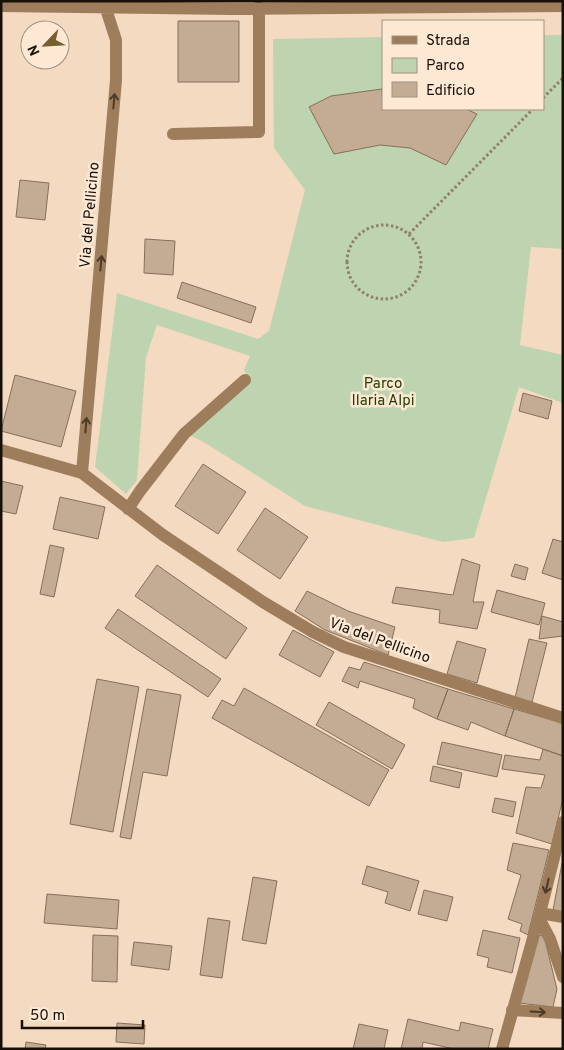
<svg xmlns="http://www.w3.org/2000/svg" width="564" height="1050" font-family="Overpass,sans-serif">
  <style>
    .green { fill: #bed4b0 }
    .building { fill: #c4ab93; stroke: #866f59 }
    .lines { fill: none; stroke-linecap: round; stroke-linejoin: round }
    .path { stroke: #917f6e; stroke-width: 3; stroke-dasharray: 2.5 2.5; stroke-linecap: butt }
    .street { stroke: #9d7d5b; stroke-width: 12 }
    .oneway { stroke: #4d3b29 }
    .labels { text-anchor: middle; stroke-width: 5; stroke-linejoin: round; paint-order: stroke }
    .street-label { font-size: 15px; fill: #180f07; stroke: #fde8d4 }
    .park-label { font-size: 15px; fill: #223e05; stroke: #fde8d4 }
  </style>
  <rect width="100%" height="100%" fill="#f4dac1"/>
  <path class="green" d="M 543,35 L 563,35 L 563,249 L 531,247 L 520,345 L 563,355 L 563,403 L 519,387 L 474,538 L 443,542 L 305,506 L 202,441 L 189,435 L 250,381 L 244,370 L 250,356 L 157,325 L 146,357 L 137,480 L 126,494 L 95,467 L 117,293 L 258,339 L 269,331 L 305,190 L 274,148 L 273,39 L 383,37 L 383,109 L 543,109 Z"/>
  <path class="building" d="M 178,21 L 239,21 L 239,82 L 178,82 Z
    M 382,89 L 383,109 L 466,109 L 477,114 L 446,165 L 410,148 L 380,145 L 334,154 L 309,107 L 331,96 Z
    M 20,180 L 49,183 L 45,220 L 16,217 Z
    M 145,239 L 175,241 L 173,275 L 144,273 Z
    M 182,282 L 256,307 L 251,323 L 177,298 Z
    M 15,375 L 76,391 L 61,447 L 1,431 Z
    M 523,393 L 552,401 L 548,419 L 519,411 Z
    M 203,464 L 246,492 L 218,534 L 175,506 Z
    M 1,481 L 23,486 L 16,514 L 1,511 Z
    M 60,497 L 105,507 L 98,539 L 53,529 Z
    M 265,508 L 308,537 L 280,579 L 237,550 Z
    M 553,539 L 563,542 L 563,580 L 542,573 Z
    M 50,545 L 64,548 L 54,597 L 40,594 Z
    M 462,559 L 480,565 L 473,602 L 484,602 L 477,629 L 439,623 L 440,610 L 392,603 L 396,587 L 453,595 Z
    M 515,564 L 528,568 L 525,580 L 511,576 Z
    M 157,565 L 247,628 L 226,659 L 135,596 Z
    M 497,590 L 545,603 L 539,625 L 491,612 Z
    M 307,591 L 348,611 L 395,627 L 388,655 L 325,630 L 295,611 Z
    M 118,609 L 221,679 L 208,697 L 105,628 Z
    M 542,616 L 563,622 L 563,636 L 539,639 Z
    M 293,630 L 334,652 L 320,677 L 279,655 Z
    M 529,639 L 547,643 L 532,702 L 515,698 Z
    M 457,641 L 486,649 L 477,683 L 447,674 Z
    M 364,662 L 448,689 L 437,719 L 413,708 L 415,699 L 360,681 L 358,688 L 342,681 L 349,667 L 360,670 Z
    M 97,679 L 139,687 L 113,832 L 70,824 Z
    M 244,688 L 389,770 L 369,806 L 212,718 L 222,700 L 234,706 Z
    M 147,689 L 181,695 L 167,776 L 143,772 L 131,839 L 120,837 Z
    M 448,689 L 514,709 L 505,736 L 471,722 L 468,730 L 437,719 Z
    M 329,702 L 405,745 L 392,769 L 316,725 Z
    M 514,709 L 563,723 L 563,756 L 505,736 Z
    M 442,742 L 502,755 L 497,777 L 437,764 Z
    M 543,749 L 563,756 L 563,798 L 552,844 L 516,833 L 526,787 L 541,788 L 545,775 L 502,769 L 505,755 L 540,760 Z
    M 433,766 L 462,773 L 459,788 L 430,781 Z
    M 495,798 L 516,802 L 513,817 L 492,812 Z
    M 513,843 L 549,850 L 528,935 L 520,931 L 522,924 L 508,919 L 521,875 L 507,870 Z
    M 562,863 L 563,863 L 563,912 L 553,910 Z
    M 367,866 L 419,881 L 410,911 L 385,903 L 388,892 L 362,884 Z
    M 253,877 L 277,881 L 266,944 L 242,940 Z
    M 424,890 L 453,897 L 447,921 L 418,914 Z
    M 47,894 L 119,900 L 117,929 L 44,923 Z
    M 208,918 L 230,921 L 222,978 L 200,975 Z
    M 483,930 L 520,938 L 512,973 L 487,967 L 489,958 L 477,955 Z
    M 93,935 L 118,936 L 117,982 L 92,981 Z
    M 538,935 L 544,936 L 557,989 L 553,1007 L 519,1003 Z
    M 134,942 L 172,946 L 169,970 L 131,965 Z
    M 408,1019 L 459,1031 L 461,1022 L 493,1029 L 488,1049 L 454,1049 L 423,1042 L 422,1049 L 401,1049 Z
    M 117,1023 L 145,1025 L 144,1044 L 116,1042 Z
    M 359,1024 L 388,1030 L 384,1049 L 353,1049 Z
    M 26,1042 L 46,1045 L 45,1049 L 25,1049 Z"/>
  <g class="lines">
    <path class="path" d="M 543,98 L 563,78
      M347 262a37 37 0 1 1 74 0a37 37 0 1 1-74 0Z
      M 409,234 L 533,109"/>
    <path class="street" d="M 1,6 L 232,9 L 563,6
      M 173,134 L 259,132 L 259,7
      M 1,450 L 82,473 L 163,535 L 263,602 L 313,632 L 344,647 L 563,718
      M 82,473 L 116,80 L 116,40 L 105,6
      M 128,509 L 140,491 L 184,434 L 245,380
      M 540,913 L 563,917
      M 539,918 L 550,939 L 563,977
      M 512,1010 L 563,1013
      M 502,1049 L 540,913 L 563,822"/>
  </g>
  <defs><path id="oneway-shaft" d="M-6 0H5M1.5-3L5.5 0L1.5 3" fill="none" stroke-width="1.6" stroke-linecap="round" stroke-linejoin="round" transform="scale(1.25)"/></defs>
  <g class="oneway">
    <use href="#oneway-shaft" transform="translate(114 101) rotate(-85)"/>
    <use href="#oneway-shaft" transform="translate(101 263) rotate(-85)"/>
    <use href="#oneway-shaft" transform="translate(86 425) rotate(-85)"/>
    <use href="#oneway-shaft" transform="translate(547 886) rotate(103)"/>
    <use href="#oneway-shaft" transform="translate(538 1012) rotate(3)"/>
  </g>
  <g class="labels">
    <g class="street-label">
      <text transform="translate(89 215) rotate(-85)" y="5">Via del Pellicino</text>
      <text transform="translate(380 640) rotate(20)" y="5">Via del Pellicino</text>
    </g>
    <g class="park-label">
      <text x="383" y="388">Parco<tspan x="383" dy="17">Ilaria Alpi</tspan></text>
    </g>
  </g>
  <rect width="564" height="1050" fill="none" stroke="#180f07" stroke-width="5"/>
  <rect x="382" y="20" width="162" height="90" fill="#fde8d4" stroke="#a19182"/>
  <rect x="392" y="36" width="25" height="8" fill="#9d7d5b" stroke="#a19182"/>
  <text x="426" y="45" font-size="15" fill="#180f07">Strada</text>
  <rect x="392" y="58" width="25" height="15" fill="#bed4b0" stroke="#a19182"/>
  <text x="426" y="70" font-size="15" fill="#180f07">Parco</text>
  <rect x="392" y="82" width="25" height="15" fill="#c4ab93" stroke="#a19182"/>
  <text x="426" y="95" font-size="15" fill="#180f07">Edificio</text>
  <g transform="translate(45 45) rotate(245)"><circle r="24" fill="#fde8d4" stroke="#a19182"/>
  <path d="M0-4L9 19L0 12L-9 19Z" fill="#785e2f"/>
  <text y="-8" font-size="14" font-weight="bold" text-anchor="middle" fill="#180f07">N</text>
  </g>
  <path d="M22 1020v8h121v-8" fill="none" stroke="#180f07" stroke-width="2.5"/>
  <text x="30" y="1020" font-size="15" fill="#180f07" stroke="#fde8d4" stroke-width="4" paint-order="stroke">50 m</text>
</svg>
